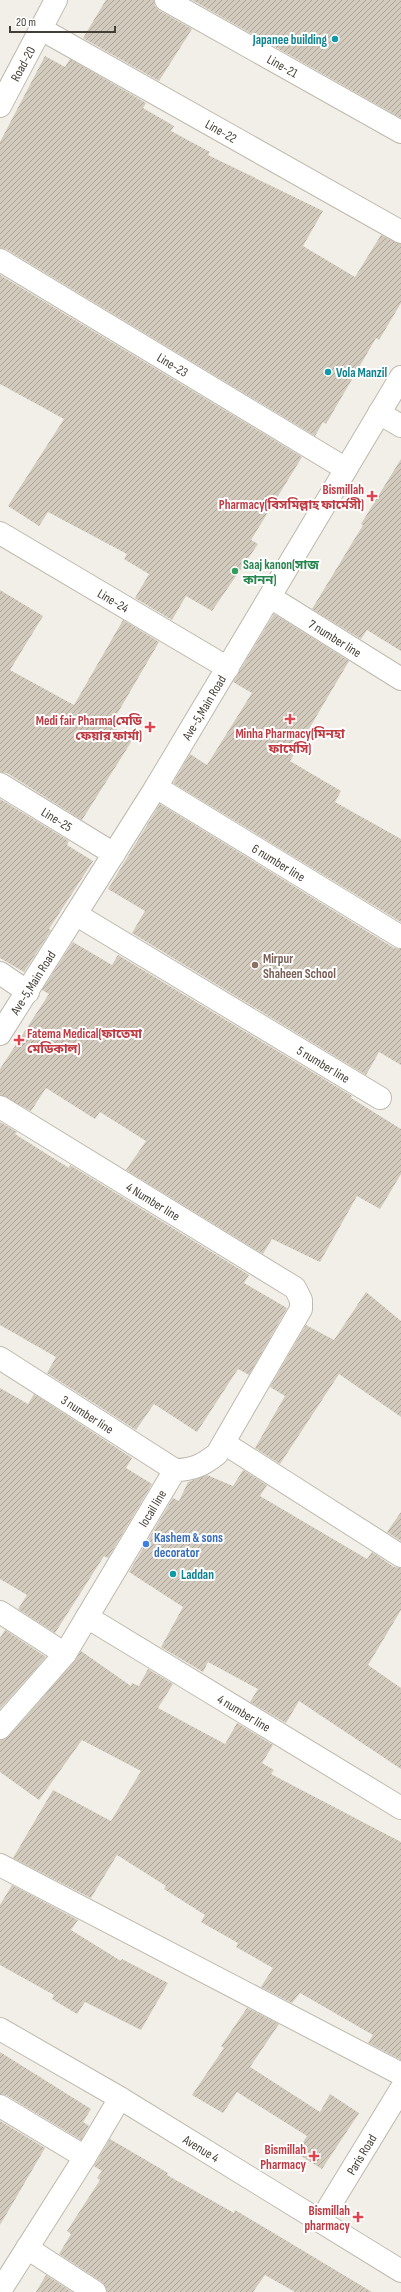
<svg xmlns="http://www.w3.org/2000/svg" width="401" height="2292" font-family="'Sofia Sans Condensed','Noto Sans Bengali',sans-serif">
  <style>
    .building { fill: url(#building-hatch) }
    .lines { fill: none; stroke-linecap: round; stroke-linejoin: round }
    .minor-casing { stroke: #bfb9ad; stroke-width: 24 }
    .tertiary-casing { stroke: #bfb9ad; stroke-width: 24 }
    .minor { stroke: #fff; stroke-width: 22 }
    .tertiary { stroke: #fff; stroke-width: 22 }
    .culture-dot { fill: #0f9aa8; stroke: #fff; stroke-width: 1.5 }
    .health-dot { fill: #e0444e; stroke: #fff; stroke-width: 1.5 }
    .leisure-dot { fill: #2e9e5b; stroke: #fff; stroke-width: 1.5 }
    .education-dot { fill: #8d6e63; stroke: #fff; stroke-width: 1.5 }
    .shop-dot { fill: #3f7fe0; stroke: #fff; stroke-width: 1.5 }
    .labels { text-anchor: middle; stroke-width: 4; stroke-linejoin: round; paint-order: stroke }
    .culture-label { font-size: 13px; font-weight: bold; fill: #0d838f; stroke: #fff; text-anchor: start }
    .street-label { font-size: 13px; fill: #443f36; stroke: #fff }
    .health-label { font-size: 13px; font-weight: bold; fill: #be3a42; stroke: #fff; text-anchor: end }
    .leisure-label { font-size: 13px; font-weight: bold; fill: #27864d; stroke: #fff; text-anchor: start }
    .education-label { font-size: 13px; font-weight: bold; fill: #785e54; stroke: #fff; text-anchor: start }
    .shop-label { font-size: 13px; font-weight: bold; fill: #366cbe; stroke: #fff; text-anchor: start }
  </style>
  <defs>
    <pattern id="building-hatch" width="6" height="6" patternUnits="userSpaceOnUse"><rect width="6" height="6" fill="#d2cbbd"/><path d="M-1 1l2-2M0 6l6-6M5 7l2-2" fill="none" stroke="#aca69a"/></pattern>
  </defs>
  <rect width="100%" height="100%" fill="#f1efe7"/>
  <path class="building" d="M 106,0 L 154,0 L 155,6 L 160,11 L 192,29 L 159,81 L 83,38 Z
    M 192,0 L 401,0 L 401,118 Z
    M 45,56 L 65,67 L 70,59 L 146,103 L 143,108 L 174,126 L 171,131 L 210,152 L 208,155 L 323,211 L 303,246 L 355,277 L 381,235 L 401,244 L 401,303 L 379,340 L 376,338 L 326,424 L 323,422 L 315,436 L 6,249 L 0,248 L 0,142 Z
    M 0,275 L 302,457 L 251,540 L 258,544 L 212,611 L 186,596 L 172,620 L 135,598 L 149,574 L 124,559 L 127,554 L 48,512 L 39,526 L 8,506 L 64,419 L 0,384 Z
    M 401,459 L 401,651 L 367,630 L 361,639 L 312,609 L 363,525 L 361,524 Z
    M 0,590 L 43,616 L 10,670 L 74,705 L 123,620 L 159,642 L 110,726 L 133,739 L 82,820 L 7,773 L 0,772 Z
    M 274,614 L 349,661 L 290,761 L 341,791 L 335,802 L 401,839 L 401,922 L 173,783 L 190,754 L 207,765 L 252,693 L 233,682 Z
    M 0,799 L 69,841 L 67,845 L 93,861 L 49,929 L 51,930 L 24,972 L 0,958 Z
    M 160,804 L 394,948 L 401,949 L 401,1065 L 379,1052 L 366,1075 L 132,933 L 145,911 L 108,889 Z
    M 73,942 L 112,965 L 118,955 L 352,1096 L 351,1098 L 401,1129 L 401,1174 L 380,1209 L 357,1196 L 320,1262 L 272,1239 L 263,1254 L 126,1170 L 146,1141 L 100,1112 L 95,1119 L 46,1088 L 31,1111 L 0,1095 L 0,1069 L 49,994 L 42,990 Z
    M 0,1122 L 17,1132 L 15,1134 L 69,1168 L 70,1165 L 249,1275 L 244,1283 L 287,1308 L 249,1375 L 238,1369 L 197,1432 L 154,1404 L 136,1430 L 47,1373 L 56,1357 L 0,1325 Z
    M 366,1292 L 401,1321 L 401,1417 L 339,1374 L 280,1464 L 255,1448 L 285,1396 L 270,1387 L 306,1325 L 334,1340 Z
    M 0,1388 L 28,1404 L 34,1394 L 132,1458 L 126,1468 L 152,1484 L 108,1558 L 104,1556 L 55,1633 L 18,1609 L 27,1595 L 0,1579 Z
    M 243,1470 L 267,1485 L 260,1496 L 367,1559 L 372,1552 L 394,1567 L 401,1568 L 401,1610 L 368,1665 L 401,1688 L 401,1769 L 299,1701 L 286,1723 L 250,1702 L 258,1689 L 208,1662 L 203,1672 L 161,1647 L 183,1607 L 129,1572 L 173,1498 L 179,1501 L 188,1482 L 207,1475 L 233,1486 Z
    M 401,1512 L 401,1541 L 387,1532 Z
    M 5,1630 L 46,1657 L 0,1709 L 0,1638 Z
    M 81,1651 L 131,1686 L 132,1683 L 139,1686 L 148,1669 L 173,1684 L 158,1708 L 225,1744 L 237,1723 L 273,1745 L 262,1763 L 274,1770 L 271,1774 L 401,1842 L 401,2060 L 368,2043 L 373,2035 L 300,1993 L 292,2003 L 261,1987 L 273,1968 L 236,1947 L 238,1943 L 201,1922 L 205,1915 L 164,1889 L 166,1886 L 117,1855 L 91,1898 L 13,1858 L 53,1790 L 111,1821 L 141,1771 L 82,1740 L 39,1800 L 0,1772 L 0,1740 L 9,1736 L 74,1662 Z
    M 12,1885 L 78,1920 L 71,1930 L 121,1961 L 122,1959 L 168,1983 L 141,2030 L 85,2002 L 77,2014 L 52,1999 L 54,1995 L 0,1965 L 0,1905 Z
    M 247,2008 L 279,2024 L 250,2067 L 320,2112 L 330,2094 L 359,2113 L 322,2169 L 296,2153 L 307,2136 L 237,2092 L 223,2113 L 192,2095 L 224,2048 L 221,2046 Z
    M 0,2052 L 91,2109 L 83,2122 L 89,2126 L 81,2140 L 6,2095 L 0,2094 Z
    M 0,2121 L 45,2148 L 0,2225 Z
    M 110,2139 L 168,2173 L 167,2175 L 234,2213 L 235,2210 L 372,2292 L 295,2292 L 265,2275 L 253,2292 L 107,2292 L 102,2282 L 59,2254 L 71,2234 L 67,2231 L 100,2180 L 97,2178 L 102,2171 L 94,2166 Z
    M 46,2275 L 72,2292 L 36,2292 Z"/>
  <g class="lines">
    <g class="minor-casing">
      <g id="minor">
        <path id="s1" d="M 166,0 L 401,132"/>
        <path id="s2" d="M 41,29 L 401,232"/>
        <path id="s3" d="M 0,106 L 56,0"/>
        <path id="s4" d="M 0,260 L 346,469"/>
        <path d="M 379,413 L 401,426"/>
        <path id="s5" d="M 0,533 L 228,668"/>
        <path id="s6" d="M 270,597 L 401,679"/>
        <path id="s7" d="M 0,784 L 114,854"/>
        <path id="s8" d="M 156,787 L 401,937"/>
        <path id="s9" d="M 77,915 L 380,1098"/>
        <path d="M 0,973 L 28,992"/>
        <path id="s10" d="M 0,1034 L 156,787 L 401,377"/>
        <path id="s11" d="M 0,1107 L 295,1288 L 301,1300 L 301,1309 L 217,1454 C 203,1465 193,1470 175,1470 L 65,1654 L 0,1728"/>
        <path id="s12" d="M 0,1358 L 175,1470"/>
        <path d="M 224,1443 L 401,1556"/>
        <path d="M 0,1612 L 65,1654"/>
        <path id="s13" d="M 87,1617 L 401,1808"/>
        <path d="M 0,1865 L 401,2074"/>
        <path d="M 0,2106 L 85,2157"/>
        <path id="s14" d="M 321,2220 L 401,2089"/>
        <path d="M 27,2248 L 95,2292"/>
        <path d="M 0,2291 L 85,2157 L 120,2098"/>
      </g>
    </g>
    <g class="tertiary-casing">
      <g id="tertiary">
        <path id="s15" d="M 0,2029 L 120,2098 L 401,2271"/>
      </g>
    </g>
    <use href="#minor" class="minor"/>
    <use href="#tertiary" class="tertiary"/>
  </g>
  <g class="culture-dot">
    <circle cx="335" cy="39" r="4"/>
    <circle cx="328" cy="372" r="4"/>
    <circle cx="173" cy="1574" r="4"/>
  </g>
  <g class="health-dot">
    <path d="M370 490h4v4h4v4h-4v4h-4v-4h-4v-4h4z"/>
    <path d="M288 713h4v4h4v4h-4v4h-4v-4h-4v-4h4z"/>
    <path d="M148 721h4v4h4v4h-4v4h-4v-4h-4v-4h4z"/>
    <path d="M17 1034h4v4h4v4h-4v4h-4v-4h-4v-4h4z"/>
    <path d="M312 2150h4v4h4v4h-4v4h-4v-4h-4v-4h4z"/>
    <path d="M356 2211h4v4h4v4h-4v4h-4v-4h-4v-4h4z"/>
  </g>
  <circle class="leisure-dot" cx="235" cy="571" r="4"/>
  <circle class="education-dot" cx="255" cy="965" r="4"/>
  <circle class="shop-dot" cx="146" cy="1544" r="4"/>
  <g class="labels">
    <g class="culture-label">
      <text x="327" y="44" text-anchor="end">Japanee building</text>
      <text x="336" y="377">Vola Manzil</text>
      <text x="181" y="1579">Laddan</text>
    </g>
    <g class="street-label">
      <text dy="5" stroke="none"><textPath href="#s3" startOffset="48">Road-20</textPath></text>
      <text dy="5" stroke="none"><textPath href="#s1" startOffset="134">Line-21</textPath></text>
      <text dy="5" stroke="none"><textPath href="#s2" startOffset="207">Line-22</textPath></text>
      <text dy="5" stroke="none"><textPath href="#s4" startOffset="202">Line-23</textPath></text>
      <text dy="5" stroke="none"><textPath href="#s5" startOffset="132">Line-24</textPath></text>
      <text dy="5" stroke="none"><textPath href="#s6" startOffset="77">7 number line</textPath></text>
      <text dy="5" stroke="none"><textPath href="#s10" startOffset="385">Ave-5,Main Road</textPath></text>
      <text dy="5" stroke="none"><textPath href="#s7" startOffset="67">Line-25</textPath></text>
      <text dy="5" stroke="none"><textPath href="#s8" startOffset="144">6 number line</textPath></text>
      <text dy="5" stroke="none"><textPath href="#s10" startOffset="61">Ave-5,Main Road</textPath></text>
      <text dy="5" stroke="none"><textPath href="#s9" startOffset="288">5 number line</textPath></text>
      <text dy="5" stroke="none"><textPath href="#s11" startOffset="180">4 Number line</textPath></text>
      <text dy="5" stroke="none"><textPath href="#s12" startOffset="104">3 number line</textPath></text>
      <text transform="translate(152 1508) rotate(-59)" y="5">locail line</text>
      <text dy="5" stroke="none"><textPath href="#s13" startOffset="184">4 number line</textPath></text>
      <text dy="5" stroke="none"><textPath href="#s15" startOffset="234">Avenue 4</textPath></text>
      <text dy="5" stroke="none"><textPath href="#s14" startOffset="77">Paris Road</textPath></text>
    </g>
    <g class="health-label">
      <text x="364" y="494">Bismillah<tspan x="364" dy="15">Pharmacy(বিসমিল্লাহ ফার্মেসী)</tspan></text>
      <text x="142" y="725">Medi fair Pharma(মেডি<tspan x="142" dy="15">ফেয়ার ফার্মা)</tspan></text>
      <text x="290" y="738" text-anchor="middle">Minha Pharmacy(মিনহা<tspan x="290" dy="15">ফার্মেসি)</tspan></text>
      <text x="27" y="1038" text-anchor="start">Fatema Medical(ফাতেমা<tspan x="27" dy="15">মেডিকাল)</tspan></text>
      <text x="306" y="2154">Bismillah<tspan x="306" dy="15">Pharmacy</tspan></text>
      <text x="350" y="2215">Bismillah<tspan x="350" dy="15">pharmacy</tspan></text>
    </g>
    <g class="leisure-label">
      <text x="243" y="569">Saaj kanon(সাজ<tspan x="243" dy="15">কানন)</tspan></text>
    </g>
    <g class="education-label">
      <text x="263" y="963">Mirpur<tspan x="263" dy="15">Shaheen School</tspan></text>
    </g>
    <g class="shop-label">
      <text x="154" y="1542">Kashem &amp; sons<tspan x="154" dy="15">decorator</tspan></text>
    </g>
  </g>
  <path d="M10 26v6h105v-6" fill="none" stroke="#443f36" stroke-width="2"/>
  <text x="16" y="26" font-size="12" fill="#443f36" stroke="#ffffff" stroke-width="3" paint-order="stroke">20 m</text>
</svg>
